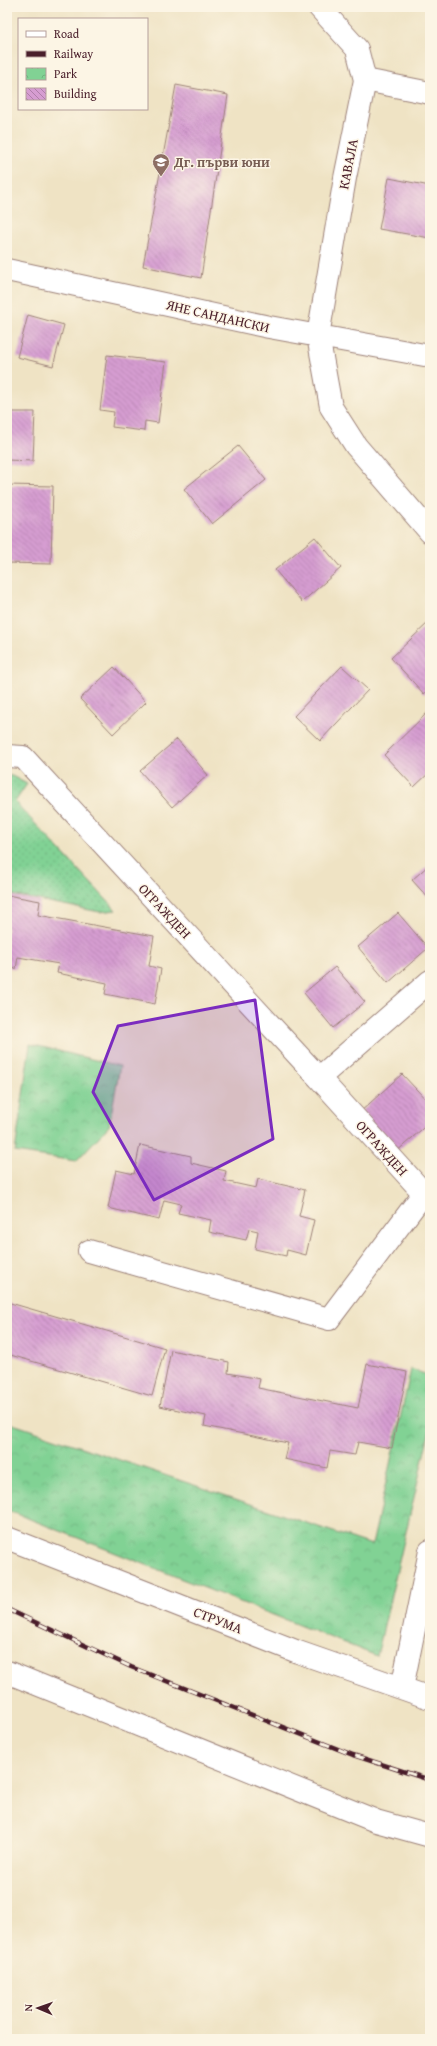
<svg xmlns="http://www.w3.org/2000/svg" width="437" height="2046" font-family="'Gentium Book Plus',serif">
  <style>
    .grass { fill: url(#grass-dots); stroke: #667860 }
    .park { fill: url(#park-crowns); stroke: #667860 }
    .building { fill: url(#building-back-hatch) }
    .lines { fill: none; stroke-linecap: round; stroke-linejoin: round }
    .minor-casing { stroke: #9c8178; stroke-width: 24 }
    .minor { stroke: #fff; stroke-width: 22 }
    .rail-casing { stroke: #4a1f2b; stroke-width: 4.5 }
    .rail { stroke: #fcf5e5; stroke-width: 3; stroke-dasharray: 9; stroke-linecap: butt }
    .marked { fill: #7b2cbf; fill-opacity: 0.2; stroke: #7b2cbf; stroke-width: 3; stroke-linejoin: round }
    .labels { text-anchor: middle; stroke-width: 3; stroke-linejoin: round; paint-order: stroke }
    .education-label { font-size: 14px; font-weight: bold; fill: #785e54; stroke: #fcf5e5; text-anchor: start }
    .street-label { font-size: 14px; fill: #4a1f2b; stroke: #fcf5e5 }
  </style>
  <defs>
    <pattern id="grass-dots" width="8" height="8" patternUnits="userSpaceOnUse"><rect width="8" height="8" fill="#81d294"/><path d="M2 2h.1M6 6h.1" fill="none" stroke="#71b480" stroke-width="1.8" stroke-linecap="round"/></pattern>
    <pattern id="park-crowns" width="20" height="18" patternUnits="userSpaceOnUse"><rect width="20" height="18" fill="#81d294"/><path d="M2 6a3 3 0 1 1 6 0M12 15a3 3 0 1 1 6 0" fill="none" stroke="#71b480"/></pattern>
    <pattern id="building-back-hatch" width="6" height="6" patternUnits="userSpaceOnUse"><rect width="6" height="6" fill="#d69dd1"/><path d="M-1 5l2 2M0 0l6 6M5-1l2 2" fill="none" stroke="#b07faa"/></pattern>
  </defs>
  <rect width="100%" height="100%" fill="#fcf5e5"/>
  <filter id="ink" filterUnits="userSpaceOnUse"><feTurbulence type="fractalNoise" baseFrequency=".025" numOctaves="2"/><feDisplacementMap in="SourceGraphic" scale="8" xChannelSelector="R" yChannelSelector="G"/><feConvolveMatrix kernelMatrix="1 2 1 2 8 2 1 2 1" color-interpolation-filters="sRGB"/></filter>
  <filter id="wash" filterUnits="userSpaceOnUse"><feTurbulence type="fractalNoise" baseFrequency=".012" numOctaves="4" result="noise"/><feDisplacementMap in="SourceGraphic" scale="16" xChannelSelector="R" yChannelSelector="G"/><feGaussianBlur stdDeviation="0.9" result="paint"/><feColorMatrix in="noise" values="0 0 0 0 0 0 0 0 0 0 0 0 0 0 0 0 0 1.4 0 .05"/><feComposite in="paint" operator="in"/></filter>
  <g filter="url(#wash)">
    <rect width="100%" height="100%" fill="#efe3c4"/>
    <path class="grass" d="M 7,775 L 12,776 L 27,784 L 15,802 L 116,910 L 100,912 L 7,894 Z"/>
    <path class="park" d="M 30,1044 L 120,1066 L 109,1126 L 76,1161 L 15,1152 Z
      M 411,1369 L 430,1376 L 430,1429 L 377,1656 L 7,1510 L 7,1422 L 372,1545 Z"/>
    <g id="blocks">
      <path class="building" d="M 176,85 L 228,95 L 201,278 L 143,266 Z
        M 389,178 L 430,186 L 430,238 L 379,229 Z
        M 28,315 L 64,325 L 53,366 L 17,357 Z
        M 107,355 L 166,362 L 158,423 L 145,421 L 144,431 L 112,427 L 114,412 L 100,410 Z
        M 7,412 L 35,412 L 33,461 L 7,460 Z
        M 238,446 L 266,480 L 212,524 L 184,489 Z
        M 7,485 L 53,486 L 51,564 L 7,563 Z
        M 315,537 L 341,568 L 302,602 L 275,570 Z
        M 430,621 L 430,689 L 424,694 L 391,658 Z
        M 342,666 L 368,690 L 320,741 L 294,716 Z
        M 114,667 L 146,702 L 113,734 L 80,699 Z
        M 430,710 L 430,772 L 414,787 L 384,755 Z
        M 177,739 L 208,775 L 172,807 L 140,771 Z
        M 430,864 L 430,900 L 412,880 Z
        M 7,895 L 40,901 L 38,915 L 154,936 L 149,966 L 161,969 L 155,1004 L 105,994 L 107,983 L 57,973 L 59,964 L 18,957 L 16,969 L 7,967 Z
        M 398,913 L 428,948 L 388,983 L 358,947 Z
        M 335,967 L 365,1002 L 333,1028 L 304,993 Z
        M 402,1074 L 430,1104 L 430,1122 L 395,1153 L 359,1113 Z
        M 140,1145 L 191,1156 L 191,1163 L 226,1171 L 224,1181 L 256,1188 L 258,1179 L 305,1190 L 299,1216 L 314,1220 L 306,1255 L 287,1250 L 286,1256 L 255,1249 L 258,1231 L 249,1229 L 246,1240 L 209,1232 L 211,1220 L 178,1213 L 181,1204 L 164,1200 L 159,1220 L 108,1208 L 116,1170 L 134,1174 Z
        M 7,1302 L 165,1348 L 152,1396 L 7,1354 Z
        M 171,1350 L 229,1362 L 228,1373 L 260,1379 L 258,1388 L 358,1408 L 367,1364 L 407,1372 L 392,1448 L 358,1442 L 355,1455 L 330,1451 L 327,1468 L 284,1459 L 288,1443 L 204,1426 L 206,1416 L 160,1406 Z"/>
    </g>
  </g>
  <g filter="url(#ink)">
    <use href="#blocks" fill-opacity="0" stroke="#9c8178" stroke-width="1"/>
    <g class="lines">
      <g class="minor-casing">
        <path id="minor" d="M 319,7 L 357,49 L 365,80 L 345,178 L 318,336 L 331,407 L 356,446 L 430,532
          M 365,80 L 430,93
          M 7,270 L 269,327 L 430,356
          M 7,756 L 23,757 L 319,1078 L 430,981
          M 319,1078 L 430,1200
          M 89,1251 L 329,1319 L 424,1193
          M 7,1538 L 298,1652 L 430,1698
          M 7,1672 L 376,1821 L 430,1836
          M 402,1688 L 430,1551"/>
      </g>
      <use href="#minor" class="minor"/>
      <g class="rail-casing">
        <path id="rail" d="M 7,1609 L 131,1667 L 353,1755 L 430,1780"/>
      </g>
      <use href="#rail" class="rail"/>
    </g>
  </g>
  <path class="marked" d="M 255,1000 L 273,1139 L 154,1200 L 93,1092 L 118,1026 Z"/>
  <defs>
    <g id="school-pin" transform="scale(0.9)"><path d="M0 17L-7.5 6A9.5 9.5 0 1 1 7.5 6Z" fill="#8d6e63" stroke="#fcf5e5"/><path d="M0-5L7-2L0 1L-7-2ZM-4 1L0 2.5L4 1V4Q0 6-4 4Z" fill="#fff"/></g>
  </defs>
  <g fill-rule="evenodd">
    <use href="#school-pin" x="161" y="162"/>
  </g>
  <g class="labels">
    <g class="education-label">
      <text x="174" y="167">Дг. първи юни</text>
    </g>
    <g class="street-label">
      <text transform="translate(348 164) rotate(-79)" y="5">КАВАЛА</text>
      <text transform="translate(218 316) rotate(13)" y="5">ЯНЕ САНДАНСКИ</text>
      <text transform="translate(165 911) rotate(47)" y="5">ОГРАЖДЕН</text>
      <text transform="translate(382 1148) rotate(48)" y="5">ОГРАЖДЕН</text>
      <text transform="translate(218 1620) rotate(21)" y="5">СТРУМА</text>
    </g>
  </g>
  <rect width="437" height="2046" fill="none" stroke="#fcf5e5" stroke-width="24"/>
  <rect x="18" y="18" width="130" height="92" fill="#fcf5e5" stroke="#b59f9b"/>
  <rect x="26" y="31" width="20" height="6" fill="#ffffff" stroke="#b59f9b"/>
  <text x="54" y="38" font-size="12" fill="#4a1f2b">Road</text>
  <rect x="26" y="51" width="20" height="6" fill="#4a1f2b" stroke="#b59f9b"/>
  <text x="54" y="58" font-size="12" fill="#4a1f2b">Railway</text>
  <rect x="26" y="68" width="20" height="12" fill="url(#park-crowns)" stroke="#b59f9b"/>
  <text x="54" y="78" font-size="12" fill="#4a1f2b">Park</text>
  <rect x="26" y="88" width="20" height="12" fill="url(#building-back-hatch)" stroke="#b59f9b"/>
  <text x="54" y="98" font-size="12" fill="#4a1f2b">Building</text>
  <g transform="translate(38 2008) rotate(272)" stroke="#fcf5e5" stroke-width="3" paint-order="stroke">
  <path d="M0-3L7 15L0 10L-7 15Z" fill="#4a1f2b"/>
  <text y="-6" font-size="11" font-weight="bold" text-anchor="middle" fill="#4a1f2b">N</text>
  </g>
</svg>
